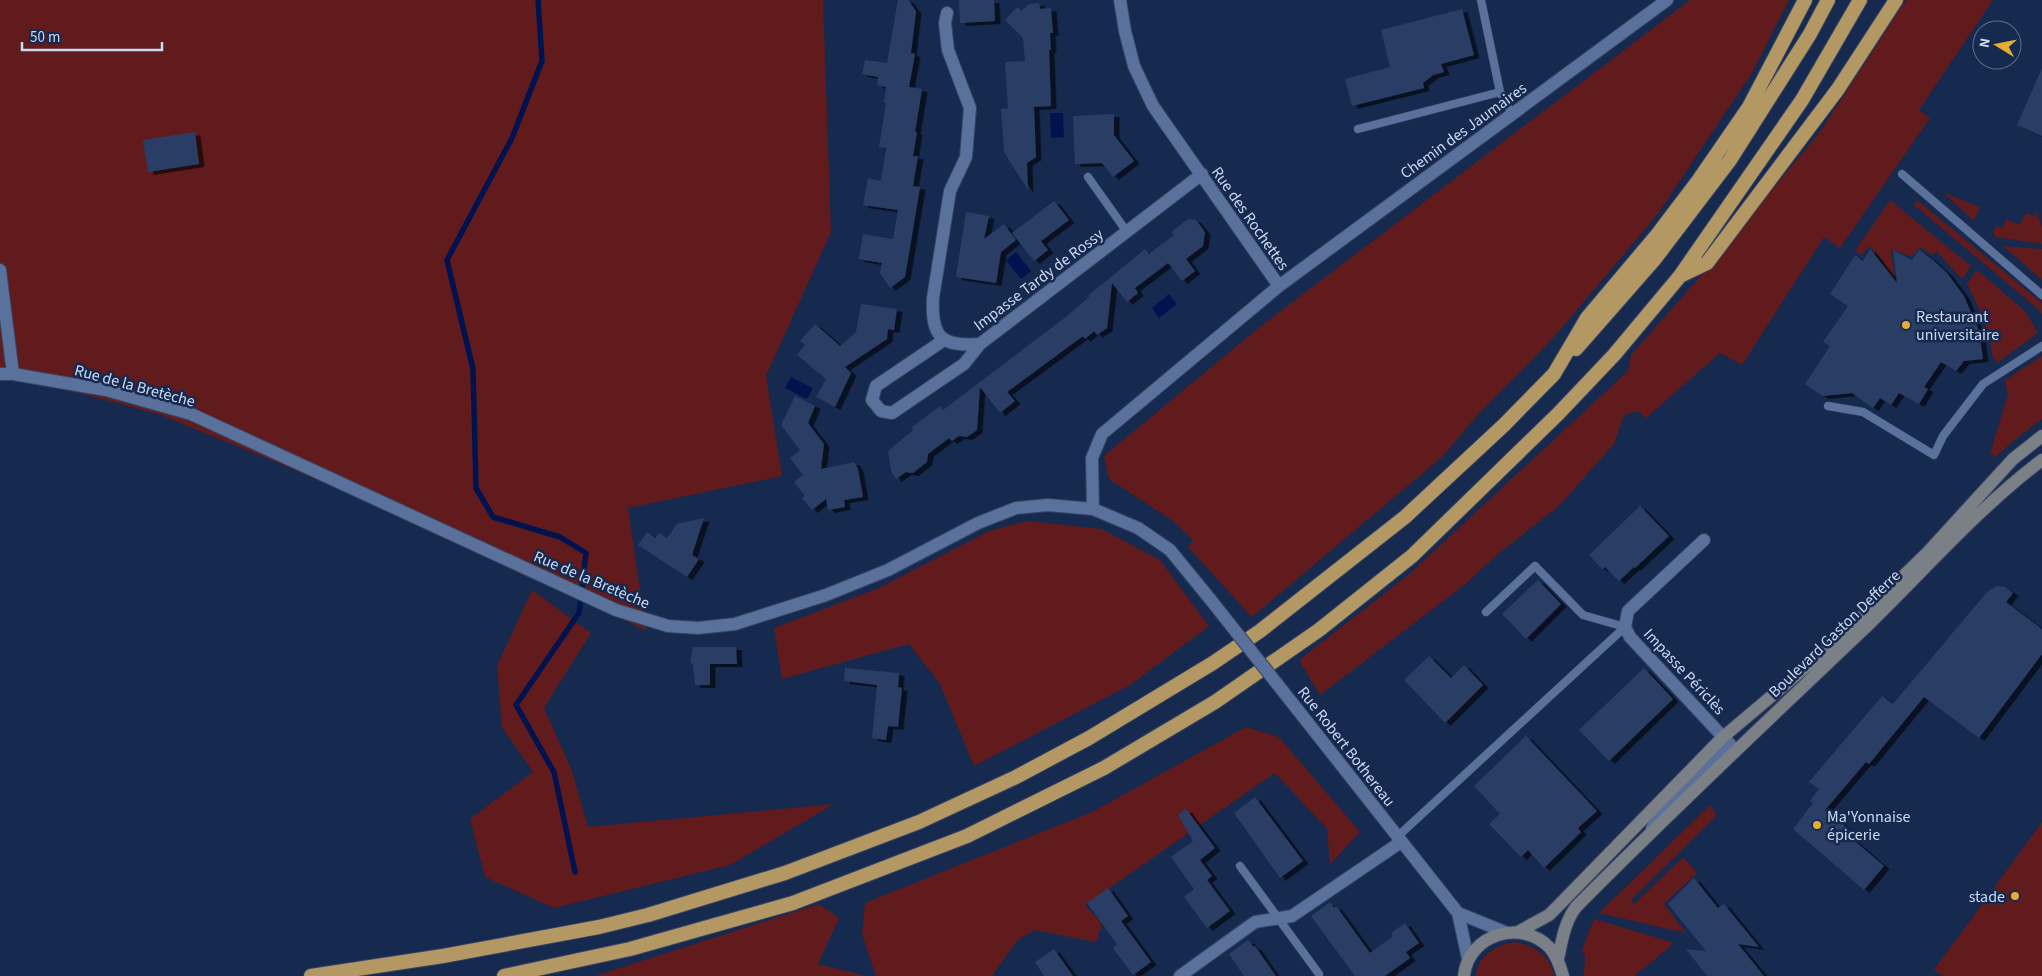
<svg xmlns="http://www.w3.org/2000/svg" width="2042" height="976" font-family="'Source Sans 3',sans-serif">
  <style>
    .green { fill: #611b1d }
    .water { fill: #00134f }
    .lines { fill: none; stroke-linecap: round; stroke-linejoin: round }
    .stream { stroke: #00134f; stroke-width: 5.5 }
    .building { fill: #293e65; filter: url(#shadow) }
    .service-casing { stroke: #374464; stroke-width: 9 }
    .minor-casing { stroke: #374464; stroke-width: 14 }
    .tertiary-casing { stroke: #374464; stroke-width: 14 }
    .secondary-casing { stroke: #374464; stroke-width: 14 }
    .trunk-casing { stroke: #374464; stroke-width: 16 }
    .service { stroke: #59719b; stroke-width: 8 }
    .minor { stroke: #59719b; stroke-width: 12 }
    .tertiary { stroke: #59719b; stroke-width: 12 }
    .secondary { stroke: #7b8087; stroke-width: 12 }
    .trunk { stroke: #b49864; stroke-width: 14 }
    .minor-bridge-casing { stroke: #374464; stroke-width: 14; stroke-linecap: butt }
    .minor-bridge { stroke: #59719b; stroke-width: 12 }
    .poi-dot { fill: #e5ad35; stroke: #16294f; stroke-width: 2 }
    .labels { text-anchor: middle; stroke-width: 5; stroke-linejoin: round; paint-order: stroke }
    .street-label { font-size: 16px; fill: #ccd9f1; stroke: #16294f }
    .poi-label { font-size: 16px; fill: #ccd9f1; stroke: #16294f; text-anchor: start }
  </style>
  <defs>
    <filter id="shadow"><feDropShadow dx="5.5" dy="3" stdDeviation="0" flood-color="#0009"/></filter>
  </defs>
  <rect width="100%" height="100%" fill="#16294f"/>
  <path class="green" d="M 0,0 L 823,0 L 831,232 L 766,376 L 782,476 L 628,508 L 646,631 L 468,541 L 161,415 L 0,372 Z
    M 1690,0 L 1789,0 L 1752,73 L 1657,215 L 1554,337 L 1475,418 L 1442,457 L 1252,617 L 1188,547 L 1193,540 L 1173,521 L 1109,479 L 1104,456 L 1261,326 Z
    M 1906,0 L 1993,0 L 1919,110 L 1930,118 L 1840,248 L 1824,237 L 1742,365 L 1720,353 L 1646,418 L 1638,411 L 1624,415 L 1614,444 L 1559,506 L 1499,553 L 1463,586 L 1320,695 L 1299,660 L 1407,576 L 1628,371 L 1631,355 L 1698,279 L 1820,132 Z
    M 1943,192 L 1980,207 L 1974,221 Z
    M 1890,200 L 1971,266 L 1962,279 L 1936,251 L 1932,255 L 1920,247 L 1912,257 L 1891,249 L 1895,281 L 1886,275 L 1884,262 L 1869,246 L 1862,255 L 1855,251 Z
    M 1917,200 L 2042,303 L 2042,315 L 2040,311 L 2025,298 L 1914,205 Z
    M 2037,212 L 2042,227 L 2042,244 L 1995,237 L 1993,232 L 1996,226 L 2002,228 L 2007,219 L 2019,225 L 2026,213 L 2035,216 Z
    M 2003,246 L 2042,249 L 2042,280 Z
    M 1977,270 L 2025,311 L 2038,333 L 1998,362 L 1993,358 C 1989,332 1980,308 1967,284 Z
    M 2042,356 L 2042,419 L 2017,438 L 1995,457 L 1990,454 L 2008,394 L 2005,380 Z
    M 1027,521 L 1102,529 L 1160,560 L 1209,626 L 1130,685 L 974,766 L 940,684 L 909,644 L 782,679 L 774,628 L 879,588 L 989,531 Z
    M 532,590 L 591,633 L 544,708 L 572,771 L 588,827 L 834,804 L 730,865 L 554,908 L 485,877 L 470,819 L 533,772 L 502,727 L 497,666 Z
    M 1246,727 L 1279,737 L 1360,832 L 1330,864 L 1327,829 L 1275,773 L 1085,905 L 1102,924 L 1096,942 L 1034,930 L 1016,942 L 992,976 L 876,976 L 862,934 L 865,903 L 1092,812 Z
    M 1710,805 L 1717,815 L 1631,900 L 1634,904 L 1683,857 L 1697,873 L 1664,904 L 1686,933 L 1599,913 Z
    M 2042,822 L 2042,976 L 1943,976 L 1934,970 Z
    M 819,904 L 839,918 L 818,964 L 867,976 L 595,976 Z
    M 1594,919 L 1672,942 L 1671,946 L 1634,976 L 1584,976 L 1585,956 L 1582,950 Z
    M 1515,942 C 1535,946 1550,955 1554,976 L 1476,976 C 1478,955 1496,945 1515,942 Z"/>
  <path class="water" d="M 1050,113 L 1063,113 L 1064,137 L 1051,138 Z
    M 1016,252 L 1031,271 L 1021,279 L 1006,260 Z
    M 1169,294 L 1177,304 L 1159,318 L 1152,308 Z
    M 791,377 L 813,388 L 807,399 L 785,388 Z"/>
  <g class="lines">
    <path class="stream" d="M 538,0 L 542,61 L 512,138 L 447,260 L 473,369 L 476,488 L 493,517 L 560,537 L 586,553 L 579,613 L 516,705 L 554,772 L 575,872"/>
  </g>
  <path class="building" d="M 898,0 L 908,0 L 916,11 L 911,53 L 915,54 L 909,87 L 922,89 L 915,132 L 917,132 L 913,156 L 918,156 L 913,186 L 920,187 L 905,277 L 890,288 L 880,273 L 882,263 L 859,259 L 863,234 L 893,239 L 898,210 L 863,205 L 868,178 L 881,181 L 886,148 L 879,147 L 886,103 L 884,103 L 886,87 L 877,85 L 878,77 L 862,74 L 865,60 L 887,63 Z
    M 959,0 L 994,0 L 995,21 L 960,23 Z
    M 1039,3 L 1040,9 L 1051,8 L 1053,33 L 1050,33 L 1051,50 L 1049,50 L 1051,106 L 1034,107 L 1036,157 L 1027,163 L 1028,190 L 1004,152 L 1001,109 L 1008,108 L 1005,62 L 1025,61 L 1023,38 L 1005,20 L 1017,7 L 1022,11 L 1029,4 Z
    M 1462,9 L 1474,55 L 1441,64 L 1444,72 L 1433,75 L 1423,83 L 1424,88 L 1352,106 L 1345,79 L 1390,67 L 1381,30 Z
    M 2042,68 L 2042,136 L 2017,125 Z
    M 1114,114 L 1114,135 L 1134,161 L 1113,177 L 1102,163 L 1075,164 L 1073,116 Z
    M 195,132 L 199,164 L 148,172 L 143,140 Z
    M 1054,201 L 1069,220 L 1041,241 L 1048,250 L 1034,261 L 1012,233 Z
    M 966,212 L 989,216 L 984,239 L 1004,224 L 1016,240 L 1001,252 L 996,283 L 956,277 Z
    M 1188,219 L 1196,220 L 1205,232 L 1203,246 L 1186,259 L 1195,271 L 1182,281 L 1168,263 L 1135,288 L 1138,293 L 1127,302 L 1112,283 L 1107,328 L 1097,335 L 1094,331 L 1085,339 L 1083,336 L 1007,392 L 1015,401 L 1000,413 L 980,387 L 977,430 L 967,437 L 959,436 L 952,441 L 949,438 L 928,454 L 927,462 L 913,473 L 906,472 L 896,479 L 891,471 L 888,451 L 913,430 L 912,427 L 940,406 L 943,410 L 1067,316 L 1089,297 L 1089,295 L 1145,249 L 1149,254 L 1174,235 L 1171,232 Z
    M 1870,249 L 1897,283 L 1893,250 L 1912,260 L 1919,250 L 1933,260 L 1947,273 L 1964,296 L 1979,331 L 1983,359 L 1964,361 L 1956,371 L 1941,362 L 1924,387 L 1928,389 L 1919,404 L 1899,393 L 1891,405 L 1880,398 L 1873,408 L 1852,393 L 1823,396 L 1805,384 L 1830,346 L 1823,342 L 1848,306 L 1830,294 L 1855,255 L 1863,261 Z
    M 861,304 L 897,309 L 894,330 L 888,329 L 887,339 L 845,367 L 851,373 L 835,407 L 816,397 L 826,379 L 797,355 L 805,345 L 800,341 L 815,324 L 840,346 L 856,332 Z
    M 795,396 L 815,406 L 808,423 L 824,444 L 821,469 L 854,462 L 858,469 L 863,497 L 844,500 L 845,507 L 828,510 L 826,499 L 812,510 L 802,498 L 805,496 L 794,482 L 803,475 L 790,458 L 800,450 L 781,425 Z
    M 1640,506 L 1669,536 L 1635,568 L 1634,567 L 1619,581 L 1605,567 L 1602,569 L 1589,555 Z
    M 704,518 L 692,555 L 699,559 L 687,577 L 638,545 L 647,532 L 655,538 L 659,533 L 667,538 L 677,524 Z
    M 1538,580 L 1561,604 L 1526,639 L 1502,614 Z
    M 1997,586 L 2005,587 L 2013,593 L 2006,602 L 2042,629 L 2042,654 L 1979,738 L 1924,697 L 1869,764 L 1866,762 L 1825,810 L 1855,834 L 1851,838 L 1884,866 L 1864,890 L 1793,829 L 1813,803 L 1810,801 L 1819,789 L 1809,782 L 1882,696 L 1893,704 L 1987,592 Z
    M 693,647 L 736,647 L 737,664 L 710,664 L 710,685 L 695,685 L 693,664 L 690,663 Z
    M 1429,656 L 1451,678 L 1464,665 L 1483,685 L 1445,723 L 1404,680 Z
    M 845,668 L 899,673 L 898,687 L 902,688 L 898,727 L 888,726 L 886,740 L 872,738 L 877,685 L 844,681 Z
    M 1644,668 L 1673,699 L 1609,761 L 1579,730 Z
    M 1526,736 L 1597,811 L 1578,828 L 1581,832 L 1544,868 L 1528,850 L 1521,857 L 1489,824 L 1500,814 L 1474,786 Z
    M 1255,797 L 1303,861 L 1280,878 L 1234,813 Z
    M 1186,809 L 1215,848 L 1200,860 L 1212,876 L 1207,880 L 1230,911 L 1207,928 L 1184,897 L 1194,889 L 1171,857 L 1193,841 L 1178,815 Z
    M 1694,878 L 1718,908 L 1724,904 L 1759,947 L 1738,944 L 1764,976 L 1707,976 L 1686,949 L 1706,951 L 1668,904 Z
    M 1108,888 L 1128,916 L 1121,921 L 1151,962 L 1133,975 L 1113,948 L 1117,944 L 1087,903 Z
    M 1330,902 L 1334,908 L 1336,906 L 1370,953 L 1393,936 L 1391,933 L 1405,923 L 1419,943 L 1406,952 L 1410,958 L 1385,976 L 1355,976 L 1311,916 Z
    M 1248,940 L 1254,947 L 1255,946 L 1276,976 L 1244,976 L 1229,954 Z
    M 1054,949 L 1073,976 L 1044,976 L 1035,962 Z"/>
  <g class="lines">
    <g class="service-casing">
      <path id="service" d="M 1481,0 L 1500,92 L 1512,114
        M 1358,129 L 1500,92
        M 1902,174 L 2042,295
        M 1088,177 L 1127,232
        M 1828,406 L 1863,412 L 1934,455 L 1943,436 L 1983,384 L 2042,346
        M 1486,612 L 1535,566 L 1583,615 L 1625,627
        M 1397,837 L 1625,627
        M 1240,866 L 1319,974"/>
    </g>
    <g class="minor-casing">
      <path id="minor" d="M 947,13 L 945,23 L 948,50 L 970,108 L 966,157 L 950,191 L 933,298 C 931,338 942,347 980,344 L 1202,174
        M 0,270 L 13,374
        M 1279,286 L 1667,0
        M 944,340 L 876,386 L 872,400 L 881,411 L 892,413 L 964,364 L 980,344
        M 0,374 L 13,374 L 106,390 L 191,414 L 616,610 L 668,626 L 698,628 L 735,624 L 826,595 L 888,570 L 978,523 L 1016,508 L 1048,505 L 1093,509 L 1138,528 L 1170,550 L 1210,599
        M 1093,509 L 1092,458 L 1102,434 L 1279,286 L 1153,106 L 1134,66 L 1125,31 L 1120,0
        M 1704,540 L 1628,611 L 1625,627 L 1630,637 L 1723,737
        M 1297,709 L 1458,913 L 1468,959
        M 1458,913 L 1505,932
        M 1180,976 L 1255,922 L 1292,916 L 1401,842"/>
    </g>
    <g class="tertiary-casing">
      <path id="tertiary" d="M 1652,828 L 1665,806 L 1730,744 L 1723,737"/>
    </g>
    <g class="secondary-casing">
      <path id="secondary" d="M 1518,932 L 1549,915 L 1557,907 L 1723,737 L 1831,646 L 1927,553 L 2013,459 L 2042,436
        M 1558,959 C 1562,941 1564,923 1576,907 C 1670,812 1767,721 1864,629 C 1923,572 1977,509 2042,460
        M 1464,976 C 1468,934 1522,918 1550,948 C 1557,956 1560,966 1563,976"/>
    </g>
    <g class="trunk-casing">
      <path id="trunk" d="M 1680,276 L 1707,263 L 1838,89 L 1896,0
        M 1576,349 L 1654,260 L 1730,160 L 1810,34 L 1828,0
        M 311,976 L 443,956 L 599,927 L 648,915 L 785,873 L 919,822 L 1016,777 L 1089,738 L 1213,663 L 1260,631 L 1405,517 L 1504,425 L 1554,374 L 1587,318 L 1657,235 L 1698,181 L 1749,107 L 1805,0
        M 504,976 L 630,949 L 793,903 L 967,836 L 1104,768 L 1215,702 L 1319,630 L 1412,556 L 1558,414 L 1614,355 L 1680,276 L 1802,100 L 1860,0"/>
    </g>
    <use href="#service" class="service"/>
    <use href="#minor" class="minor"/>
    <use href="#tertiary" class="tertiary"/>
    <use href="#secondary" class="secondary"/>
    <use href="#trunk" class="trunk"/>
    <g class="minor-bridge-casing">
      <path id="minor-bridge" d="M 1210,599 L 1297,709"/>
    </g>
    <use href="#minor-bridge" class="minor-bridge"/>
  </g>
  <g class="poi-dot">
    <circle cx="1906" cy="325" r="5"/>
    <circle cx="1817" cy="825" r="5"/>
    <circle cx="2015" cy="896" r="5"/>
  </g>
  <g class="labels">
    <g class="street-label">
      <text transform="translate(1463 130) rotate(-36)" y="6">Chemin des Jaumaires</text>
      <text transform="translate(1251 218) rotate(55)" y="6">Rue des Rochettes</text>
      <text transform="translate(1038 279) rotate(-37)" y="6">Impasse Tardy de Rossy</text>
      <text transform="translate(135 385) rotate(15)" y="6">Rue de la Bretèche</text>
      <text transform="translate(592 579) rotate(23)" y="6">Rue de la Bretèche</text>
      <text transform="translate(1834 633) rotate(-44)" y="6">Boulevard Gaston Defferre</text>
      <text transform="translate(1685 671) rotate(47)" y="6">Impasse Périclès</text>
      <text transform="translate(1347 746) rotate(52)" y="6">Rue Robert Bothereau</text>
    </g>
    <g class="poi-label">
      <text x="1916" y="322">Restaurant<tspan x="1916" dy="18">universitaire</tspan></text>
      <text x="1827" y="822">Ma'Yonnaise<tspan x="1827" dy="18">épicerie</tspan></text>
      <text x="2005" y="902" text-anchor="end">stade</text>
    </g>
  </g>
  <g transform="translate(1997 45) rotate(280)"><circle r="24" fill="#16294f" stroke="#5f6f90"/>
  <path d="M0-4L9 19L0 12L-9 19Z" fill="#e5ad35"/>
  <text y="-8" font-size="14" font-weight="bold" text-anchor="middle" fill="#ccd9f1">N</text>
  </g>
  <path d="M22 42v8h140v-8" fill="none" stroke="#ccd9f1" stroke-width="2.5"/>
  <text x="30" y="42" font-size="15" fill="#ccd9f1" stroke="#16294f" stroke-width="4" paint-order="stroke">50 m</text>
</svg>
